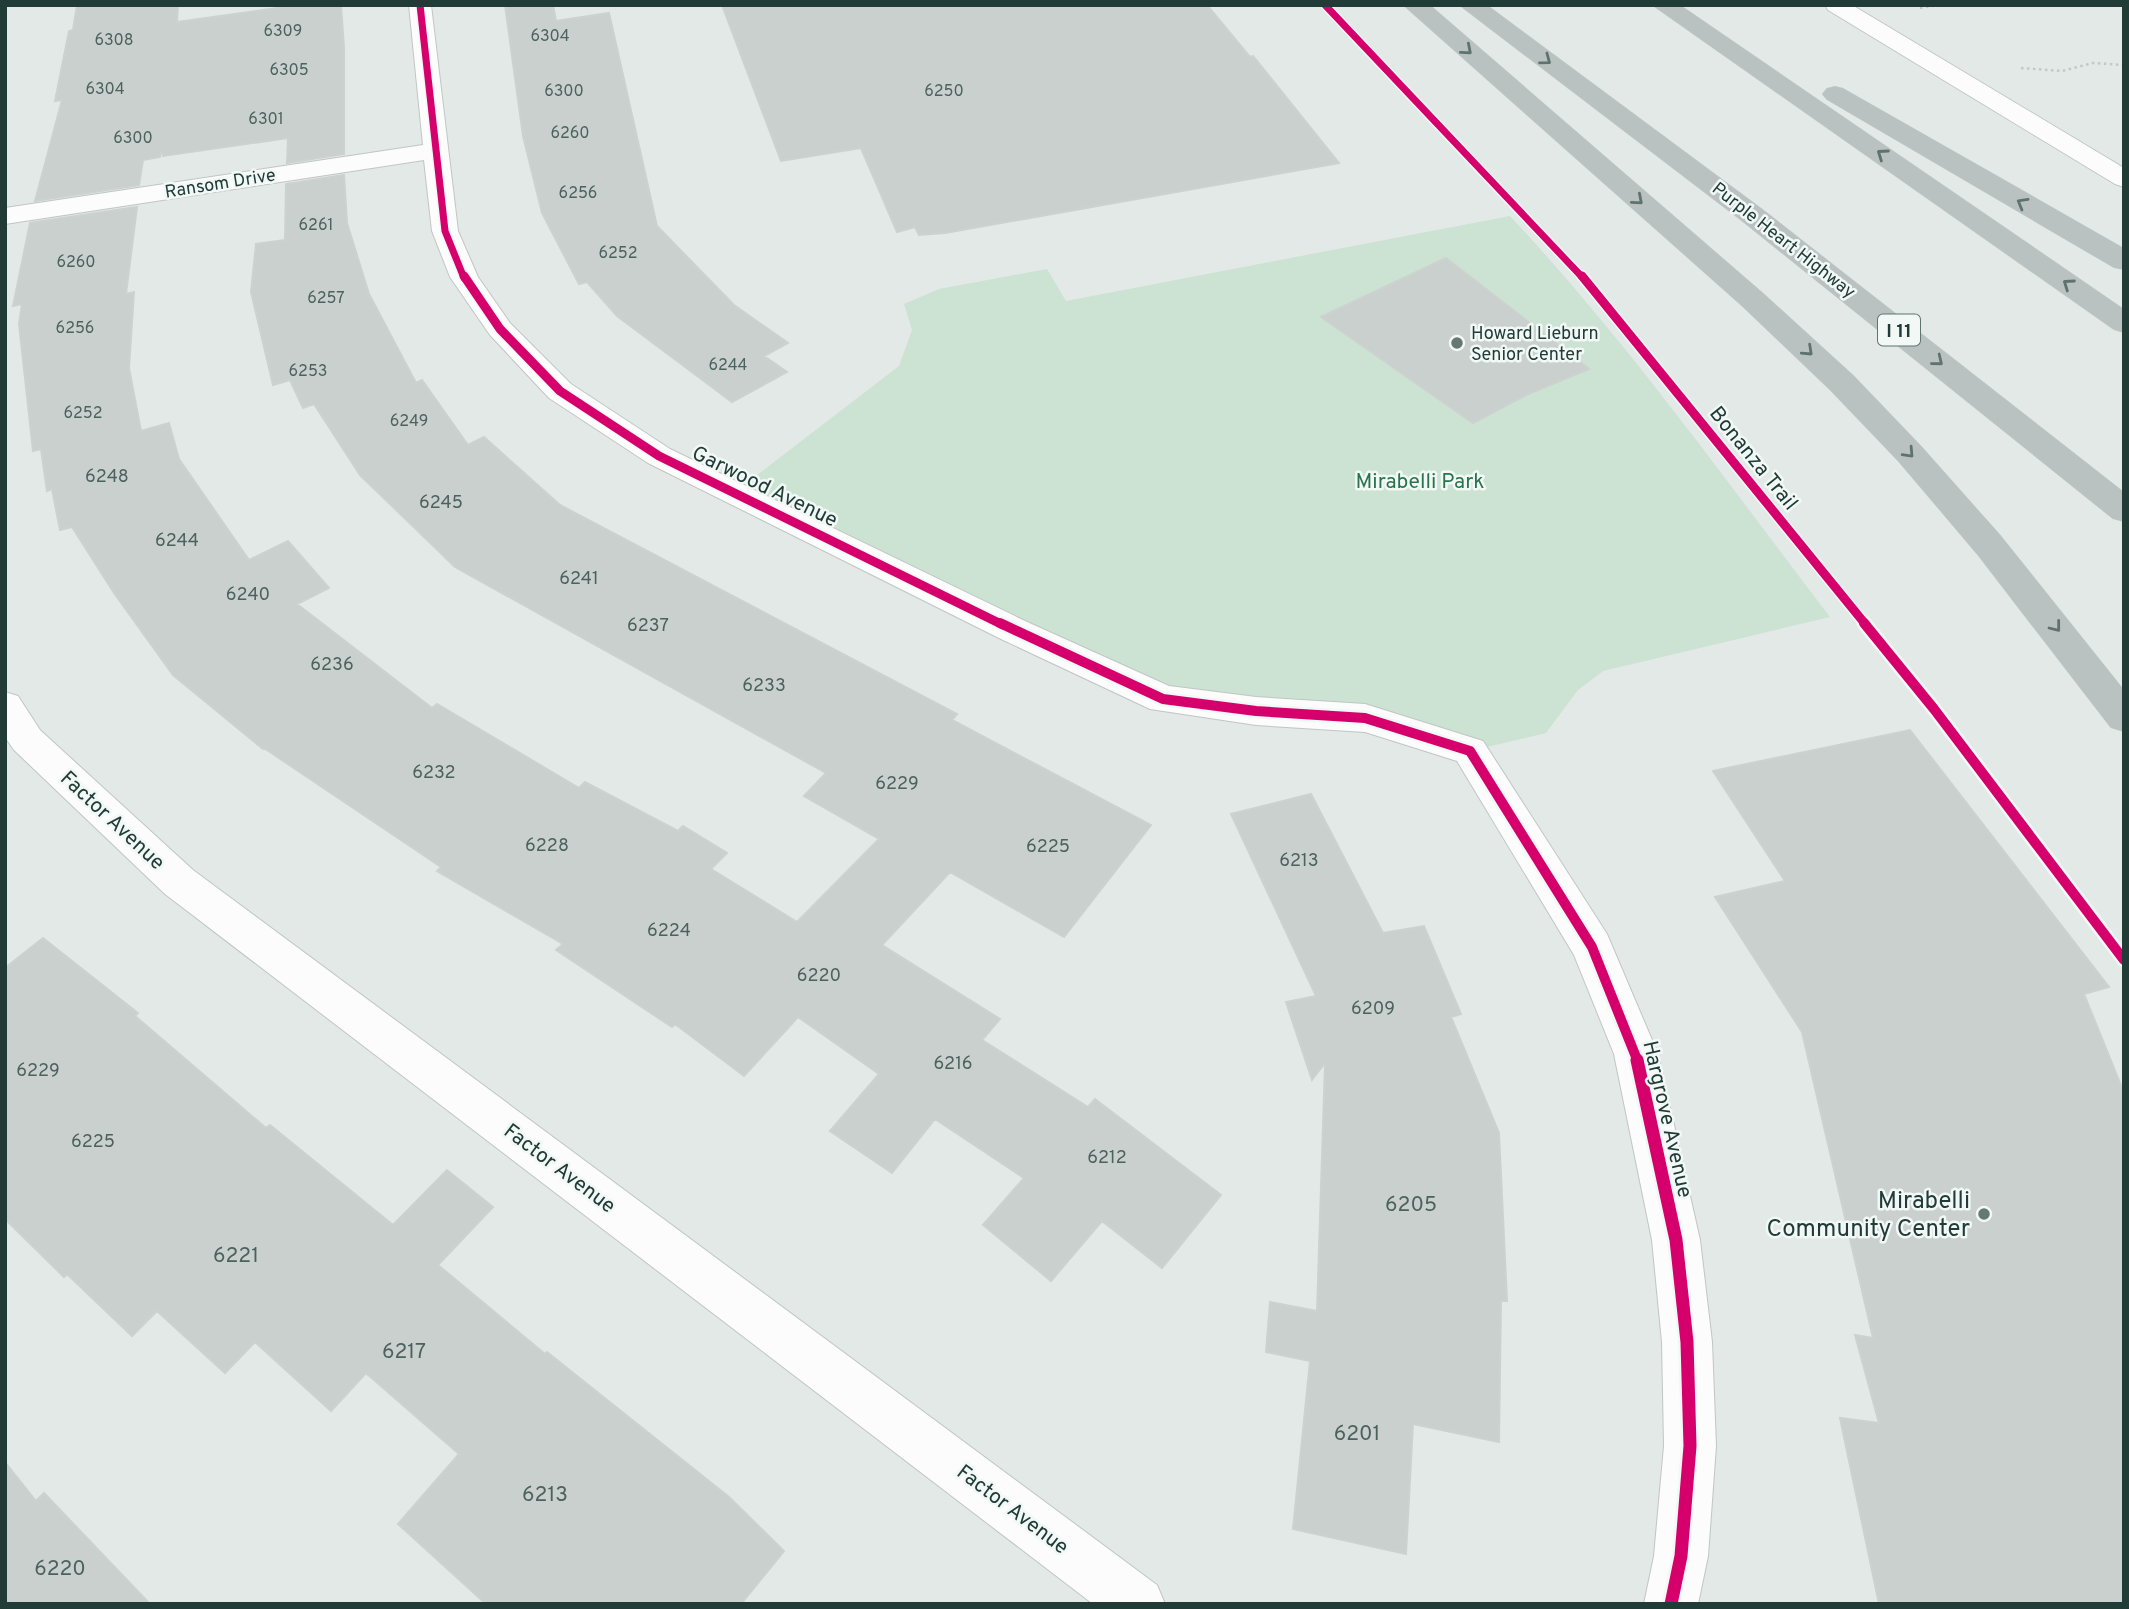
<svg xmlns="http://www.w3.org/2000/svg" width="2129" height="1609" font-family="Overpass,sans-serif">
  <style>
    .green { fill: #cce2d3 }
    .building { fill: #cad0ce; stroke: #ccd2cf; stroke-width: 2 }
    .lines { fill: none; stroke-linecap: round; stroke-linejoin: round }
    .street-casing { stroke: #c0c6c3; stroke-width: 2 }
    .highway-casing { stroke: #bcc5c3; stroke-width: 2 }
    .path { stroke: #c0c9c6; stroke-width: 2.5; stroke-dasharray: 2.5 3.5; stroke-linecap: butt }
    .street { fill: #fbfcfb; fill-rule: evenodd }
    .highway { fill: #bac2c1; fill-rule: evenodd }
    .cycleway-far3-casing { stroke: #f1f8f5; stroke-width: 10 }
    .cycleway-far2-casing { stroke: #f1f8f5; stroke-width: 12 }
    .cycleway-far1-casing { stroke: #f1f8f5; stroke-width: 15 }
    .cycleway-casing { stroke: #f1f8f5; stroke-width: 18 }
    .cycleway-far3 { stroke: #d6006c; stroke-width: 7 }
    .cycleway-far2 { stroke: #d6006c; stroke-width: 9 }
    .cycleway-far1 { stroke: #d6006c; stroke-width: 10 }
    .cycleway { stroke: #d6006c; stroke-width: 13 }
    .oneway { stroke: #5e726e }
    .poi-dot { fill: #657974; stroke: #f1f8f5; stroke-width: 2.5 }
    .labels { text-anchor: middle; stroke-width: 5; stroke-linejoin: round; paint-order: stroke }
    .far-number-label { font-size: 16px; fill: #4c625d }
    .far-street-label { font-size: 18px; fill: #213c36; stroke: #f1f8f5 }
    .far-poi-label { font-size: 18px; fill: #213c36; stroke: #f1f8f5; text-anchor: start }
    .number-label { font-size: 18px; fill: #4c625d }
    .shield { fill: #f1f8f5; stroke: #5f746f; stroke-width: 2 }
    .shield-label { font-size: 19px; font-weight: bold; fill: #213c36 }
    .street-label { font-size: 21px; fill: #213c36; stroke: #f1f8f5 }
    .park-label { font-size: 21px; fill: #2a744b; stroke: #f1f8f5 }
    .near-number-label { font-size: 21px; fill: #4c625d }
    .near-poi-label { font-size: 24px; fill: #213c36; stroke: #f1f8f5; text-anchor: end }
  </style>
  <rect width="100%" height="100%" fill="#e3e9e6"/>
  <path class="green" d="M 1510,216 C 1627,341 1726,481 1830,617 L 1603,671 L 1578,690 L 1546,733 L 1470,751 L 1365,718 L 1163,699 L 735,492 L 899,366 L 912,330 L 904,304 L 939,289 L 1047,269 L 1066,301 Z"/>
  <path class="building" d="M 77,5 L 178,5 L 177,22 L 299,5 L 341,5 L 344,48 L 344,154 L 287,163 L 288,138 L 163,156 L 160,150 L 160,157 L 143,160 L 139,185 L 35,201 L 62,100 L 55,101 L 69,31 L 73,30 Z
    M 505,5 L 553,5 L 556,21 L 609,13 L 657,226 L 734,305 L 788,343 L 764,356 L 787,372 L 732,402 L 617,316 L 587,282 L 579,284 L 542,213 L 523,136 Z
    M 722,5 L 1207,5 L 1250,57 L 1253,56 L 1339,163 L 945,233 L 919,235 L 915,227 L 897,232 L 861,148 L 781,161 Z
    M 344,175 L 347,223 L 369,294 L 416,383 L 422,380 L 468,445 L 484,437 L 560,505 L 957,714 L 952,720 L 1151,825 L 1064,937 L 950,872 L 882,945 L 1000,1019 L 982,1040 L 1088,1107 L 1095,1099 L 1221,1195 L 1162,1268 L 1102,1221 L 1051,1281 L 983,1225 L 1024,1178 L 935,1119 L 892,1173 L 830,1131 L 879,1074 L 798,1017 L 744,1076 L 675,1024 L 672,1027 L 556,950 L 563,944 L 437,871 L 441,867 L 264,748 L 263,749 L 173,675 L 114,593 L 72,527 L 60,530 L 52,489 L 47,491 L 41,449 L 33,451 L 19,324 L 22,304 L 13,306 L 30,223 L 137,207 L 126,294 L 134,292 L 129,368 L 141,431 L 169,423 L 179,459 L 249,560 L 288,541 L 329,588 L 297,604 L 432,708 L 437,704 L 579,788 L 585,782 L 678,831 L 683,826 L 727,853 L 711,869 L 797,922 L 879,839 L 804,796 L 826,773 L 455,567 L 360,475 L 314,404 L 303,408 L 290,380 L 273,385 L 251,292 L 256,244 L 285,240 L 286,184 Z
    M 1446,258 L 1589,369 L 1526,395 L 1473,423 L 1321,317 Z
    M 1910,730 L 2109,987 L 2084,994 L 2124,1093 L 2124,1604 L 1879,1604 L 1840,1418 L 1879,1423 L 1855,1335 L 1873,1338 L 1802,1032 L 1715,897 L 1785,881 L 1713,771 Z
    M 1311,794 L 1383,933 L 1424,926 L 1461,1014 L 1451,1017 L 1499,1133 L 1507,1301 L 1501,1301 L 1499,1442 L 1413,1424 L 1406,1554 L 1293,1529 L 1310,1361 L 1266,1352 L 1270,1302 L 1317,1311 L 1325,1063 L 1312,1080 L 1286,1002 L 1316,996 L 1231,814 Z
    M 43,938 L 138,1013 L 135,1016 L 266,1128 L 270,1125 L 393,1225 L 447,1170 L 493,1207 L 438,1265 L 545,1354 L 547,1352 L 729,1497 L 784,1551 L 741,1604 L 486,1604 L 398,1524 L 459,1454 L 366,1373 L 331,1411 L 255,1342 L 225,1373 L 157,1311 L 132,1336 L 67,1274 L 64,1277 L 5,1219 L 5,968 Z
    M 5,1462 L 36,1501 L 44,1493 L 150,1604 L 5,1604 Z"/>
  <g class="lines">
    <g class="street-casing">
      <path id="street" d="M 409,5 L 431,5 L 458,231 L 478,277 L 510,323 L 571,384 L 670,449 L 1025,621 L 1169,686 L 1256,697 L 1365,704 L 1483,741 L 1607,934 L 1658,1054 L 1700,1240 L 1712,1342 L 1716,1446 L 1708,1556 L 1698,1604 L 1644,1604 L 1654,1556 L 1664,1446 L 1662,1342 L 1652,1240 L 1614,1054 L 1574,955 L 1457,761 L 1365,732 L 1256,725 L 1150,709 L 1001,639 L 648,463 L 549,398 L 490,335 L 450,277 L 432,231 L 424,160 L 5,224 L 5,208 L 423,145 Z
        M 1825,5 L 1852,5 L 2124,168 L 2124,187 L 2115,184 L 1828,10 Z
        M 5,692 L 18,696 L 40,730 L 193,870 L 1157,1585 L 1165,1604 L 1093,1604 L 165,894 L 14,750 L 5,737 Z"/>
    </g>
    <g class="highway-casing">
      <path id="highway" d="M 1404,5 L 1429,5 L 1763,294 L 1853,376 L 1921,447 L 2001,537 L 2124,691 L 2124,731 L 2111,727 L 1977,553 L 1899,461 L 1831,390 L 1743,306 Z
        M 1460,5 L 1486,5 L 1761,209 L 2124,493 L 2124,521 L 2113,518 L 1743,221 Z
        M 1653,5 L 1679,5 L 2124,310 L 2124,332 L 2114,329 Z
        M 1835,87 L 1843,89 L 2124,249 L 2124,269 L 2114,267 L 1827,99 L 1823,94 L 1827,89 Z"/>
    </g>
    <path class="path" d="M 1920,8 L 1937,5
      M 2021,68 L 2062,71 L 2093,63 L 2124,65"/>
    <use href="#street" class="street"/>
    <use href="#highway" class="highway"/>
    <g class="cycleway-far3-casing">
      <path id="cycleway-far3" d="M 420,5 L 445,231 L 464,278
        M 1325,5 L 1583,278"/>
    </g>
    <g class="cycleway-far2-casing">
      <path id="cycleway-far2" d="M 464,276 L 500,329 L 560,391 L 659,456 L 1003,625
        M 1582,276 L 1866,625"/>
    </g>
    <g class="cycleway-far1-casing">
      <path id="cycleway-far1" d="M 1000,623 L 1163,699 L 1256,711 L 1365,718 L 1470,751 L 1592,947 L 1638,1062
        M 1864,623 L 1934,709 L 2124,960"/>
    </g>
    <g class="cycleway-casing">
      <path id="cycleway" d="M 1637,1060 L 1676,1240 L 1687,1342 L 1690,1446 L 1681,1556 L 1671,1604"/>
    </g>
    <use href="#cycleway-far3" class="cycleway-far3"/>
    <use href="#cycleway-far2" class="cycleway-far2"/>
    <use href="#cycleway-far1" class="cycleway-far1"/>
    <use href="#cycleway" class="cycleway"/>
  </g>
  <defs><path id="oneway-chevron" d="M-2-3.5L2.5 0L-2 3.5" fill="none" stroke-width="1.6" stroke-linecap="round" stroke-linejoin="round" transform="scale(1.75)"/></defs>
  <g class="oneway">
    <use href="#oneway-chevron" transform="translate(1467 50) rotate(41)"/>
    <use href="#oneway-chevron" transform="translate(1546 60) rotate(37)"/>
    <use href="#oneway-chevron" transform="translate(1882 154) rotate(-145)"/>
    <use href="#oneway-chevron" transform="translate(1638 200) rotate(41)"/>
    <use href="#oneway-chevron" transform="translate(2022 203) rotate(-150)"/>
    <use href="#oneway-chevron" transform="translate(2068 284) rotate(-145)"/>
    <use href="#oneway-chevron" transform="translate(1808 351) rotate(43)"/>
    <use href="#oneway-chevron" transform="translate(1938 361) rotate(39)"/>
    <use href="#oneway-chevron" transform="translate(1909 453) rotate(47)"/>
    <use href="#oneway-chevron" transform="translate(2056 627) rotate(52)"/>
  </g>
  <g class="poi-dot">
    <circle cx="1457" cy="343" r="7"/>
    <circle cx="1984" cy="1214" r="7"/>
  </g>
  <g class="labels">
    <g class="far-number-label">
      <text x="283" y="36">6309</text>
      <text x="550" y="41">6304</text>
      <text x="114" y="45">6308</text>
      <text x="289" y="75">6305</text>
      <text x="105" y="94">6304</text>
      <text x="564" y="96">6300</text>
      <text x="944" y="96">6250</text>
      <text x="266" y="124">6301</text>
      <text x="570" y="138">6260</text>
      <text x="133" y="143">6300</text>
      <text x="578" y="198">6256</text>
      <text x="316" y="230">6261</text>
      <text x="618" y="258">6252</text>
      <text x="76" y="267">6260</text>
      <text x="326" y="303">6257</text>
      <text x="75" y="333">6256</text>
      <text x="728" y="370">6244</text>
      <text x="308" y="376">6253</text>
      <text x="83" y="418">6252</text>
      <text x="409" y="426">6249</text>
    </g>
    <g class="far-street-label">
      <text transform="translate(220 183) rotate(-9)" y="6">Ransom Drive</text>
      <text transform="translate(1784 240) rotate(38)" y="6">Purple Heart Highway</text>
    </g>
    <g class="far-poi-label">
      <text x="1471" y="339">Howard Lieburn<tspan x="1471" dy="21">Senior Center</tspan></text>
    </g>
    <g class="number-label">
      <text x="107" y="482">6248</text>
      <text x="441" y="508">6245</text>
      <text x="177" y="546">6244</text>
      <text x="579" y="584">6241</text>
      <text x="248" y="600">6240</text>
      <text x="648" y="631">6237</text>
      <text x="332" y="670">6236</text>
      <text x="764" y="691">6233</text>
      <text x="434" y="778">6232</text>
      <text x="897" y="789">6229</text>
      <text x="547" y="851">6228</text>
      <text x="1048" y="852">6225</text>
      <text x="1299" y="866">6213</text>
      <text x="669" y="936">6224</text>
      <text x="819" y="981">6220</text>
      <text x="1373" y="1014">6209</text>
      <text x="953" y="1069">6216</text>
      <text x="38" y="1076">6229</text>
      <text x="93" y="1147">6225</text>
      <text x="1107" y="1163">6212</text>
    </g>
    <rect class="shield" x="1878" y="314.5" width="42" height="31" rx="5"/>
    <g class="shield-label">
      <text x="1899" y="337">I 11</text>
    </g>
    <g class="street-label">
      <text transform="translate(1754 458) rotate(51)" y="7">Bonanza Trail</text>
      <text transform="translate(765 486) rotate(26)" y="7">Garwood Avenue</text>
      <text transform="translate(113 820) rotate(43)" y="7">Factor Avenue</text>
      <text transform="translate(1668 1119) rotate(77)" y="7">Hargrove Avenue</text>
      <text transform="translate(560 1168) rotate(37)" y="7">Factor Avenue</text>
      <text transform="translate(1013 1509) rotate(37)" y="7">Factor Avenue</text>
    </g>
    <g class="park-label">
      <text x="1420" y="488">Mirabelli Park</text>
    </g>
    <g class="near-number-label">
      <text x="1411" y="1211">6205</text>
      <text x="236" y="1262">6221</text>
      <text x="404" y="1358">6217</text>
      <text x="1357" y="1440">6201</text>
      <text x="545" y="1501">6213</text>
      <text x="60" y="1575">6220</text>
    </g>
    <g class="near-poi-label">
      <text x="1970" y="1208">Mirabelli<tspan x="1970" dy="28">Community Center</tspan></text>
    </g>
  </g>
  <rect width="2129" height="1609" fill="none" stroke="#213c36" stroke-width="14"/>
</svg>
